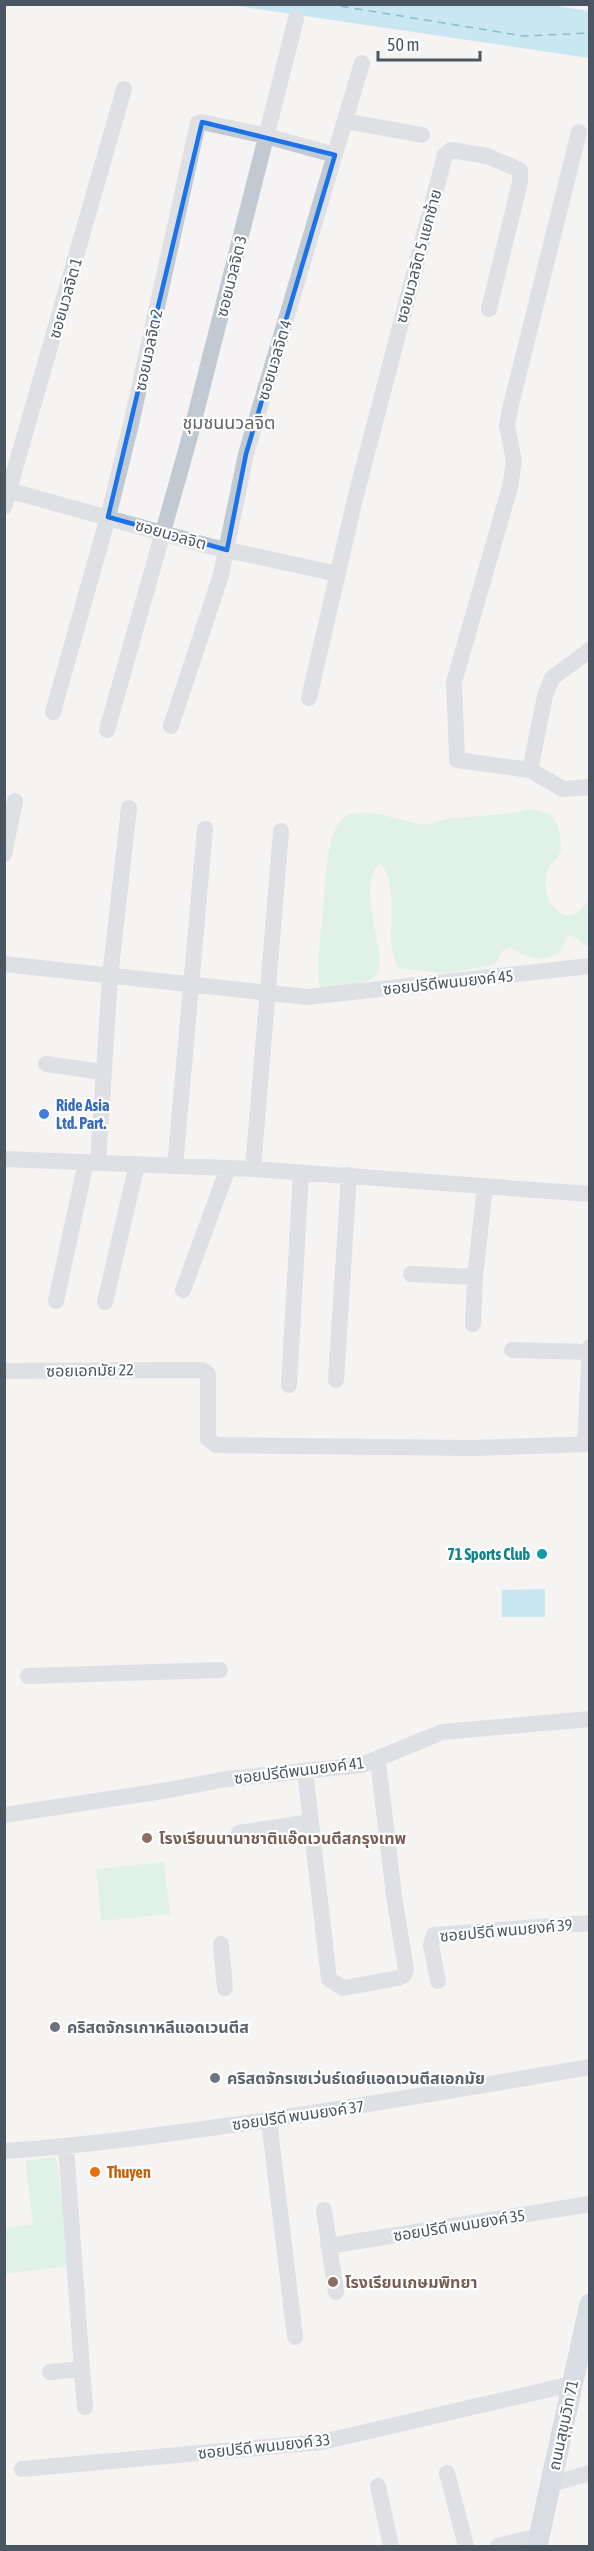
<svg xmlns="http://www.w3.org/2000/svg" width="594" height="2551" font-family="'Asap Condensed','Noto Sans Thai',sans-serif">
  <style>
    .green { fill: #c3f1d5 }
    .water { fill: #90daee }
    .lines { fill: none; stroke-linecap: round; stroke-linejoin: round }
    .ferry { stroke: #0c7c9b; stroke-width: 1.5; stroke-dasharray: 8 6; stroke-linecap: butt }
    .minor { stroke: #c1cad2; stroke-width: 16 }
    .major { stroke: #b3c2d1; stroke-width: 21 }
    .marked { fill: none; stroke: #1a73e8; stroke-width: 4.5; stroke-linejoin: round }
    .shop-dot { fill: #3f7fe0; stroke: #fff; stroke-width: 2 }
    .culture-dot { fill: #0f9aa8; stroke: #fff; stroke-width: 2 }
    .education-dot { fill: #8d6e63; stroke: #fff; stroke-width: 2 }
    .worship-dot { fill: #6b7280; stroke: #fff; stroke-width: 2 }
    .food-dot { fill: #e8710a; stroke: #fff; stroke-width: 2 }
    .labels { text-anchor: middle; stroke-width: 4.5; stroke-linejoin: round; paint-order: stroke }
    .street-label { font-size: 16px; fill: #4a5661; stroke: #fff }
    .shop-label { font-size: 16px; font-weight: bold; fill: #366cbe; stroke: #fff; text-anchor: start }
    .culture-label { font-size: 16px; font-weight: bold; fill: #0d838f; stroke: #fff; text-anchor: end }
    .education-label { font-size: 16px; font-weight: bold; fill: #785e54; stroke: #fff; text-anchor: start }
    .worship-label { font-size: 16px; font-weight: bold; fill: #5b616d; stroke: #fff; text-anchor: start }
    .food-label { font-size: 16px; font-weight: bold; fill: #c56008; stroke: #fff; text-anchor: start }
    .neighbourhood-label { font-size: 18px; fill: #5f6368; stroke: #fff }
  </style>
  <rect width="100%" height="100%" fill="#f5f3f3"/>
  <path class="green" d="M 529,809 C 557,813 561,824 561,851 C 557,859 550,864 547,872 C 541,888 550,911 567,916 L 578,913 L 589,900 L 589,948 L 573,936 L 568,936 C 564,941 565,945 561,949 C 548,965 523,958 511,947 L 502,951 L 494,965 L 446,973 L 402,969 L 397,966 C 395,959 392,951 391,943 C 390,921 396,879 380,863 C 352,889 394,962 374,977 C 360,987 336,987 320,989 C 315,959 322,929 324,899 C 325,881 328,826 345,817 C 364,806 398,820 417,824 C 431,826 439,820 452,818 C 478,816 503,816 529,809 Z
    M 164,1862 L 170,1914 L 101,1921 L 96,1869 Z
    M 56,2157 L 70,2266 L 5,2274 L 4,2228 L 33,2224 L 25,2161 Z"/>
  <path class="water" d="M 231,5 L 550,5 L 589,11 L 589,58 Z
    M 545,1589 L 545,1617 L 502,1617 L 502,1590 Z"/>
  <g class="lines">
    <path class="ferry" d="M 327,4 L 523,36 L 590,33"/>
    <path class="minor" d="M 345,121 L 422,135
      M 579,132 L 510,409 L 507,426 L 514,461 L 510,487 L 454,682 L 457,760 L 530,770 L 563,789 L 590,787
      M 4,489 L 209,546 L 338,574
      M 4,507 L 124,89
      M 309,698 L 355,499 L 445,155 L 451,150 L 487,156 L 520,170 L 520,182 L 489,309
      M 53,712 L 108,517 L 131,424 L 198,123 L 202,122 L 266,136 L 335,155
      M 171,726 L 221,575 L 246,454 L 362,63
      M 107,730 L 189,440 L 296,19
      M 530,770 L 545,696 L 552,678 L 590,650
      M 4,854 L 15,801
      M 4,964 L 307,997 L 590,966
      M 46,1064 L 103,1072
      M 4,1159 L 253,1169 L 590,1194
      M 98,1163 L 110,977 L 129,808
      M 175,1166 L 205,829
      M 253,1169 L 281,831
      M 411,1274 L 475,1277 L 485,1186
      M 183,1290 L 228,1168
      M 56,1301 L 86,1162
      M 105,1302 L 137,1164
      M 473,1324 L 475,1277
      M 512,1350 L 589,1352
      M 4,1371 L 202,1370 L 208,1374 L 208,1439 L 216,1445 L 472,1448 L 590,1444
      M 336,1380 L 349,1175
      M 289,1385 L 301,1173
      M 585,1444 L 590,1347
      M 28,1676 L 220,1670
      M 305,1771 L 329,1979 L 343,1988 L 398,1978 L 404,1975 L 406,1970 L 394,1896 L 378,1760
      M 4,1815 L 169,1790 L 226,1779 L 362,1765 L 442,1732 L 590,1719
      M 239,1833 L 311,1822
      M 221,1944 L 225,1988
      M 438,1981 L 431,1945 L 434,1935 L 590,1923
      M 269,2120 L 295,2337
      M 66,2147 L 82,2369
      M 4,2151 C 83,2146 161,2135 239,2124 C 356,2107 473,2087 590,2067
      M 324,2210 L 336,2292
      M 328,2246 L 590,2204
      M 50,2372 L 82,2369 L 85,2407
      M 22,2469 L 322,2442 L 572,2384
      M 447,2473 L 466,2546
      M 551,2484 L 590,2473
      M 378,2486 L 391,2546
      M 498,2546 L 539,2536"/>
    <path class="major" d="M 537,2546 L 590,2304"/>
  </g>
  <path d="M0 0H594V2551H0ZM 202,122 L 335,155 L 246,454 L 227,550 L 108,517 Z" fill="#f5f3f3" fill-opacity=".55" fill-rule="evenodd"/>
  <path class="marked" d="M 202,122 L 335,155 L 246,454 L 227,550 L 108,517 Z"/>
  <circle class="shop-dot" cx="44" cy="1114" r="6"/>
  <circle class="culture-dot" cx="542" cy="1554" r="6"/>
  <g class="education-dot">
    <circle cx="147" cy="1838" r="6"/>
    <circle cx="333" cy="2282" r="6"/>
  </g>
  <g class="worship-dot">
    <circle cx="55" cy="2027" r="6"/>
    <circle cx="215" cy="2078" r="6"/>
  </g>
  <circle class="food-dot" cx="95" cy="2172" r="6"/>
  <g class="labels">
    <g class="street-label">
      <text transform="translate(418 256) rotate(-75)" y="6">ซอยนวลจิต 5 แยกซ้าย</text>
      <text transform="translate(231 276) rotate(-76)" y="6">ซอยนวลจิต 3</text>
      <text transform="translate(65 298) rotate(-74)" y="6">ซอยนวลจิต 1</text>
      <text transform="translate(148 350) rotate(-78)" y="6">ซอยนวลจิต 2</text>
      <text transform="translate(274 360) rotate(-73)" y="6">ซอยนวลจิต 4</text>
      <text transform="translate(171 534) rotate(16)" y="6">ซอยนวลจิต</text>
      <text transform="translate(448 982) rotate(-6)" y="6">ซอยปรีดีพนมยงค์ 45</text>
      <text transform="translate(90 1370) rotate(-1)" y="6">ซอยเอกมัย 22</text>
      <text transform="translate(299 1770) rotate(-7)" y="6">ซอยปรีดีพนมยงค์ 41</text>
      <text transform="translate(506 1930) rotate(-5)" y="6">ซอยปรีดี พนมยงค์ 39</text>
      <text transform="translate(298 2115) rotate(-8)" y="6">ซอยปรีดี พนมยงค์ 37</text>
      <text transform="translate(459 2225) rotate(-9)" y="6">ซอยปรีดี พนมยงค์ 35</text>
      <text transform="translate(563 2425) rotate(-78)" y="6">ถนนสุขุมวิท 71</text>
      <text transform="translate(264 2446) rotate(-6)" y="6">ซอยปรีดี พนมยงค์ 33</text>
    </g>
    <g class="shop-label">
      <text x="56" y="1111">Ride Asia<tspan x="56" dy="18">Ltd. Part.</tspan></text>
    </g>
    <g class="culture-label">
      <text x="530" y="1560">71 Sports Club</text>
    </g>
    <g class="education-label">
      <text x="159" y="1844">โรงเรียนนานาชาติแอ๊ดเวนตีสกรุงเทพ</text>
      <text x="345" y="2288">โรงเรียนเกษมพิทยา</text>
    </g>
    <g class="worship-label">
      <text x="67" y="2033">คริสตจักรเกาหลีแอดเวนตีส</text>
      <text x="227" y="2084">คริสตจักรเซเว่นธ์เดย์แอดเวนตีสเอกมัย</text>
    </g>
    <g class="food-label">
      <text x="107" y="2178">Thuyen</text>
    </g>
    <g class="neighbourhood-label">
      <text x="229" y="429">ชุมชนนวลจิต</text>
    </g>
  </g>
  <rect width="594" height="2551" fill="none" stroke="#4a5661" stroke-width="12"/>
  <path d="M378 51v9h102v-9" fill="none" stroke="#4a5661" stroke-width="3"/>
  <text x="387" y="51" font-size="18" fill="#4a5661" stroke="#ffffff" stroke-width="4.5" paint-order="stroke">50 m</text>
</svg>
